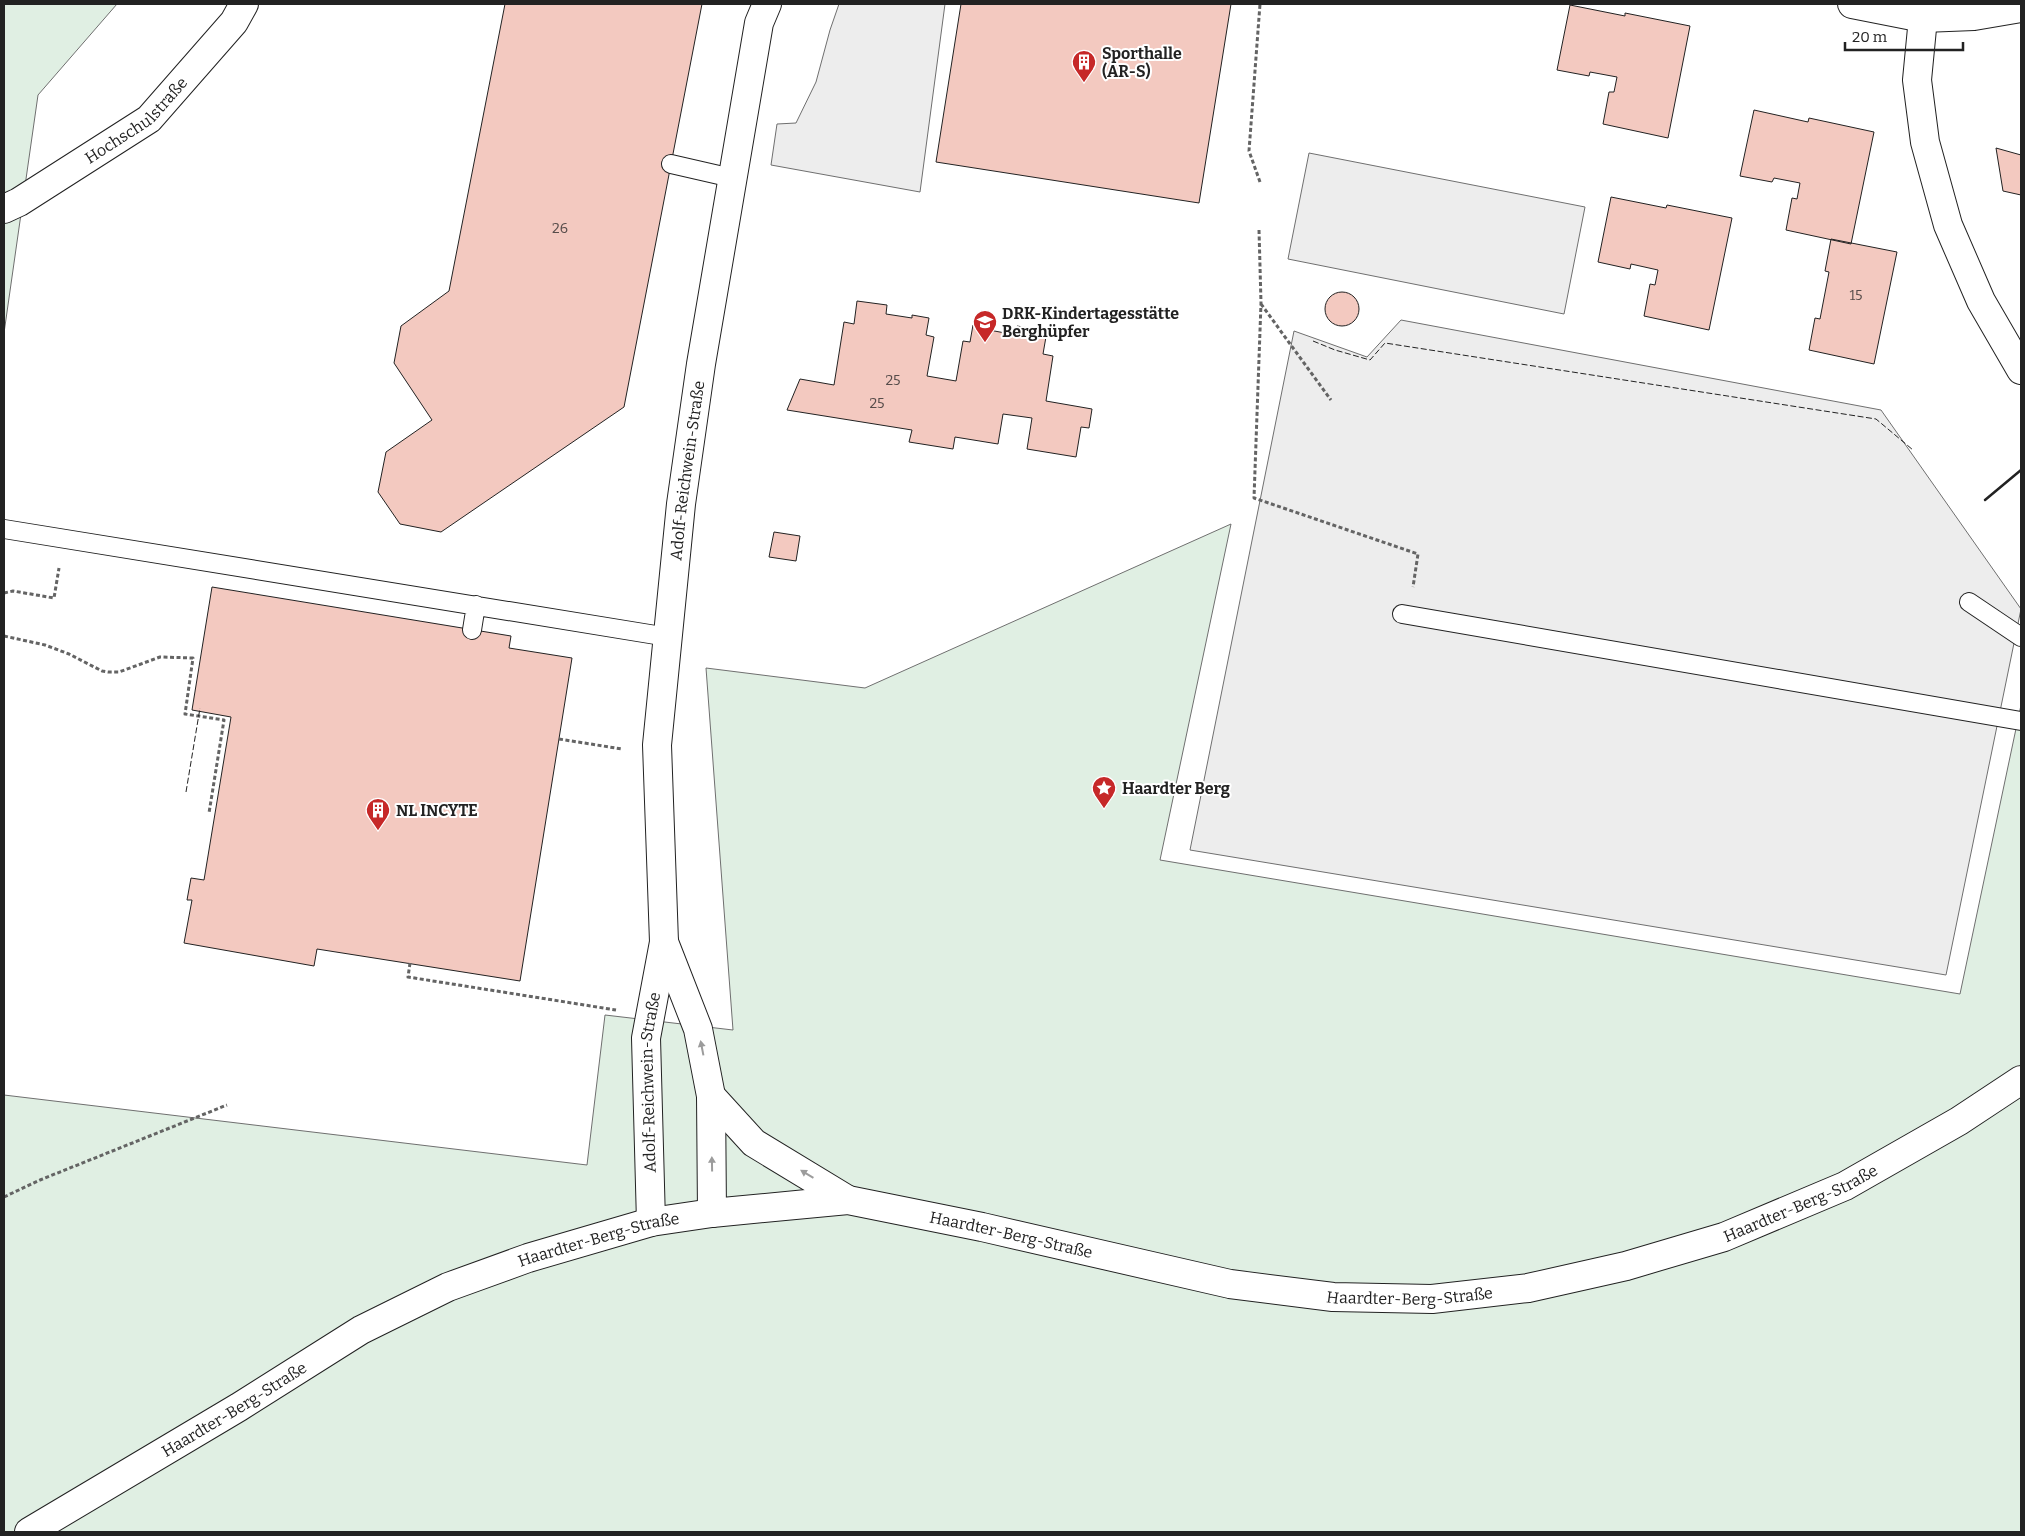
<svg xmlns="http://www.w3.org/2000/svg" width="2025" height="1536" font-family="Bitter,serif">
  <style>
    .green { fill: #e0efe3; stroke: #6f6f6f }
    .parking { fill: #ededed; stroke: #6f6f6f }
    .building { fill: #f3c9c0; stroke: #222 }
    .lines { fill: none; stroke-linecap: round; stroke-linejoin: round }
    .service-casing { stroke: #222; stroke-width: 20 }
    .minor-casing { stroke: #222; stroke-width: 30 }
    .path { stroke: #646464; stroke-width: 3; stroke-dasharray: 4 2.5; stroke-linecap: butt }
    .service { stroke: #fff; stroke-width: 18 }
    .minor { stroke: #fff; stroke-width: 28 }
    .fence { stroke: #222; stroke-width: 1; stroke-dasharray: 6 2.5; stroke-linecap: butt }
    .wall { stroke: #222; stroke-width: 2.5 }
    .oneway { fill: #9c9c9c }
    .labels { text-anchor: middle; stroke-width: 4; stroke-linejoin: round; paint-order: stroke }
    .number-label { font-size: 14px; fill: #564c4a }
    .poi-label { font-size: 16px; font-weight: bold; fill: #222; stroke: #fff; text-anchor: start }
    .street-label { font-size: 16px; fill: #222; stroke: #fff }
  </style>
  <rect width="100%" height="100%" fill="#fff"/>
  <path class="green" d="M 4,4 L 117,4 L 38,95 L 4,333 Z
    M 1231,524 L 1160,860 L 1960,994 L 2021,705 L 2021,1532 L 4,1532 L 4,1095 L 587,1165 L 605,1015 L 733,1030 L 706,668 L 865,688 Z"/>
  <path class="parking" d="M 839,4 L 945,4 L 920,192 L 771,165 L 777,124 L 796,123 L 816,82 L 830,30 Z
    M 1309,153 L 1585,207 L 1564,314 L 1288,259 Z
    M 1401,320 L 1881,410 L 2021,609 L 1946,975 L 1190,850 L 1294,331 L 1367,357 Z"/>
  <path class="building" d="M 505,4 L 702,4 L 624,407 L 441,532 L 400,524 L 378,492 L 386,452 L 432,420 L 394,363 L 401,326 L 449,291 Z
    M 961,4 L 1231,4 L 1199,203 L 936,162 Z
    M 1570,5 L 1625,16 L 1625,13 L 1690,26 L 1668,138 L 1603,124 L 1609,92 L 1614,92 L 1617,77 L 1590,72 L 1589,76 L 1557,70 Z
    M 1754,110 L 1808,122 L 1809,118 L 1874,132 L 1851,244 L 1786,230 L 1792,198 L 1797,199 L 1800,183 L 1774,178 L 1772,182 L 1740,176 Z
    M 1996,148 L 2021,155 L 2021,195 L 2003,191 Z
    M 1611,197 L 1666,208 L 1667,205 L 1732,218 L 1709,330 L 1644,316 L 1650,284 L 1655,285 L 1658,270 L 1631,264 L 1630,269 L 1598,262 Z
    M 1831,239 L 1897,252 L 1874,364 L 1809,350 L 1815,318 L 1820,319 L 1829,272 L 1825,271 Z
    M1325 309a17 17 0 1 1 34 0a17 17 0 1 1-34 0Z
    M 857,301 L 887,305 L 886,314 L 912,318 L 912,315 L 929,318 L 926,335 L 934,337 L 927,376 L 956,381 L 963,341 L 970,342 L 973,325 L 990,327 L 989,330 L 1016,335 L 1017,326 L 1047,331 L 1043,354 L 1053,356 L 1046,401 L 1092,409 L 1089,428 L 1081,427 L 1076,457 L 1027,449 L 1032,418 L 1003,414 L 998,444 L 955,437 L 953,449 L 909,442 L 912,430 L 787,410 L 800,379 L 834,385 L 844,322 L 854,324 Z
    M 774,532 L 800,536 L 796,561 L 769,557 Z
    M 212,587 L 511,636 L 509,648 L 572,658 L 520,981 L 317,949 L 314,966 L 184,943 L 192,900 L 187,900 L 191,878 L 204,880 L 231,717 L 192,710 Z"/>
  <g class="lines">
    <g class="service-casing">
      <path id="service" d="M 671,164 L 732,178
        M 4,529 L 668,637
        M 1969,602 L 2021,637
        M 1402,614 L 2021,721
        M 472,630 L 476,605"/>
    </g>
    <g class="minor-casing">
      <g id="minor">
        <path d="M 1852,4 L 1923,18 L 1974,16 L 2021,8"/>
        <path d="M 1928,4 L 1923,18 L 1917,80 L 1925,142 L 1948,225 L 1981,301 L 2021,370"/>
        <path id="s1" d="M 4,209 L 19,202 L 149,119 L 234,22 L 244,4"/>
        <path d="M 664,942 L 698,1029 L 711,1096 L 712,1213"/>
        <path d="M 711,1096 L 754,1143 L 848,1200"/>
        <path id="s2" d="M 651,1222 L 646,1038 L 664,942 L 657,745 L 681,504 L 701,364 L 759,23 L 767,4"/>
        <path id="s3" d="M 29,1532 L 239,1407 L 361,1330 L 448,1287 L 528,1258 L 651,1222 L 712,1213 L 848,1200 L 982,1227 L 1230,1284 L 1333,1297 L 1432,1299 L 1528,1288 L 1626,1266 L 1724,1237 L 1845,1186 L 1959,1121 L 2021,1080"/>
      </g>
    </g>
    <path class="path" d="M 1260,182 L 1249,151 L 1260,4
      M 1259,230 L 1261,303 L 1254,498 L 1418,554 L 1413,587
      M 1261,304 L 1331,400
      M 4,593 L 13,591 L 54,598 L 59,568
      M 4,636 L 45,645 L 69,654 L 102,671 L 108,672 L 119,672 L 160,657 L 193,658 L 185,714 L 224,720 L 209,813
      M 559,739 L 622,749
      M 410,963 L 408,977 L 616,1010
      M 4,1197 L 40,1180 L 227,1105"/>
    <use href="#service" class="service"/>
    <use href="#minor" class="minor"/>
    <path class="fence" d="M 1313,341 L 1335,350 L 1370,360 L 1385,343 L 1876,419 L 1913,450
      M 186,792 L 200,708"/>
    <path class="wall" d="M 1985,500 L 2021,470"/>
  </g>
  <defs><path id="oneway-solid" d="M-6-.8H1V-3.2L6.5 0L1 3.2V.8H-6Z" transform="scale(1.25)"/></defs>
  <g class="oneway">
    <use href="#oneway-solid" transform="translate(702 1048) rotate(-101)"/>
    <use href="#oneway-solid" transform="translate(712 1164) rotate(-91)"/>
    <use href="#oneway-solid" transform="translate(807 1174) rotate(-149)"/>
  </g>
  <defs>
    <g id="building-pin" transform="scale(1.25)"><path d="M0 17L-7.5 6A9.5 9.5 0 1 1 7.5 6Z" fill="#c62828" stroke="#fff"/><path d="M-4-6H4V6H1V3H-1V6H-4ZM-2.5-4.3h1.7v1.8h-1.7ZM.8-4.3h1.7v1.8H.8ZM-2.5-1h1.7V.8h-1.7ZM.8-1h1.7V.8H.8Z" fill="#fff"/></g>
    <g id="school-pin" transform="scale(1.25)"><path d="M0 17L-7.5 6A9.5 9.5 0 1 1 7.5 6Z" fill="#c62828" stroke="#fff"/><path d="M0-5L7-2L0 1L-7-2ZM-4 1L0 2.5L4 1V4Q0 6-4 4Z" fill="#fff"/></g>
    <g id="sight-pin" transform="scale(1.25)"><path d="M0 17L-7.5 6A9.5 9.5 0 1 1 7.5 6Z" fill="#c62828" stroke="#fff"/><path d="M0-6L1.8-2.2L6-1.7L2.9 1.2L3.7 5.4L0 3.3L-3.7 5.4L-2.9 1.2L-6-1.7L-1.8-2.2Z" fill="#fff"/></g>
  </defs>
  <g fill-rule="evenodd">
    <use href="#building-pin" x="1084" y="62"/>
    <use href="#school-pin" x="985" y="322"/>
    <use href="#sight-pin" x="1104" y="788"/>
    <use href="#building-pin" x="378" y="810"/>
  </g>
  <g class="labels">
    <g class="number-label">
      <text x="560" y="233">26</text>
      <text x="1856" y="300">15</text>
      <text x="893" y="385">25</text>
      <text x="877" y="408">25</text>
    </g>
    <g class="poi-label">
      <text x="1102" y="59">Sporthalle<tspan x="1102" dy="18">(AR-S)</tspan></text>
      <text x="1002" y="319">DRK-Kindertagesstätte<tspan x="1002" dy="18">Berghüpfer</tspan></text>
      <text x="1122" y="794">Haardter Berg</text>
      <text x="396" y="816">NL INCYTE</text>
    </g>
    <g class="street-label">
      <text dy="6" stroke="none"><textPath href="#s1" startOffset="160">Hochschulstraße</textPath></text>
      <text dy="6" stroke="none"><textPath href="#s2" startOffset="755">Adolf-Reichwein-Straße</textPath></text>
      <text dy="6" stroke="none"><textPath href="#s2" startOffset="140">Adolf-Reichwein-Straße</textPath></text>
      <text dy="6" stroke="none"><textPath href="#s3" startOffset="1874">Haardter-Berg-Straße</textPath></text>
      <text dy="6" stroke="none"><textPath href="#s3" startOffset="1064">Haardter-Berg-Straße</textPath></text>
      <text dy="6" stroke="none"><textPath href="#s3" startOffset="644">Haardter-Berg-Straße</textPath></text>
      <text dy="6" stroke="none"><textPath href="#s3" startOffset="1469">Haardter-Berg-Straße</textPath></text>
      <text dy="6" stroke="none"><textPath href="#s3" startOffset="239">Haardter-Berg-Straße</textPath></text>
    </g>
  </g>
  <rect width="2025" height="1536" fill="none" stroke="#222222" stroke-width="10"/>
  <path d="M1845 42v8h118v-8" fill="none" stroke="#222222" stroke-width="2.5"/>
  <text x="1852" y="42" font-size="15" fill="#222222" stroke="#ffffff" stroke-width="4" paint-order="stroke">20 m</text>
</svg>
